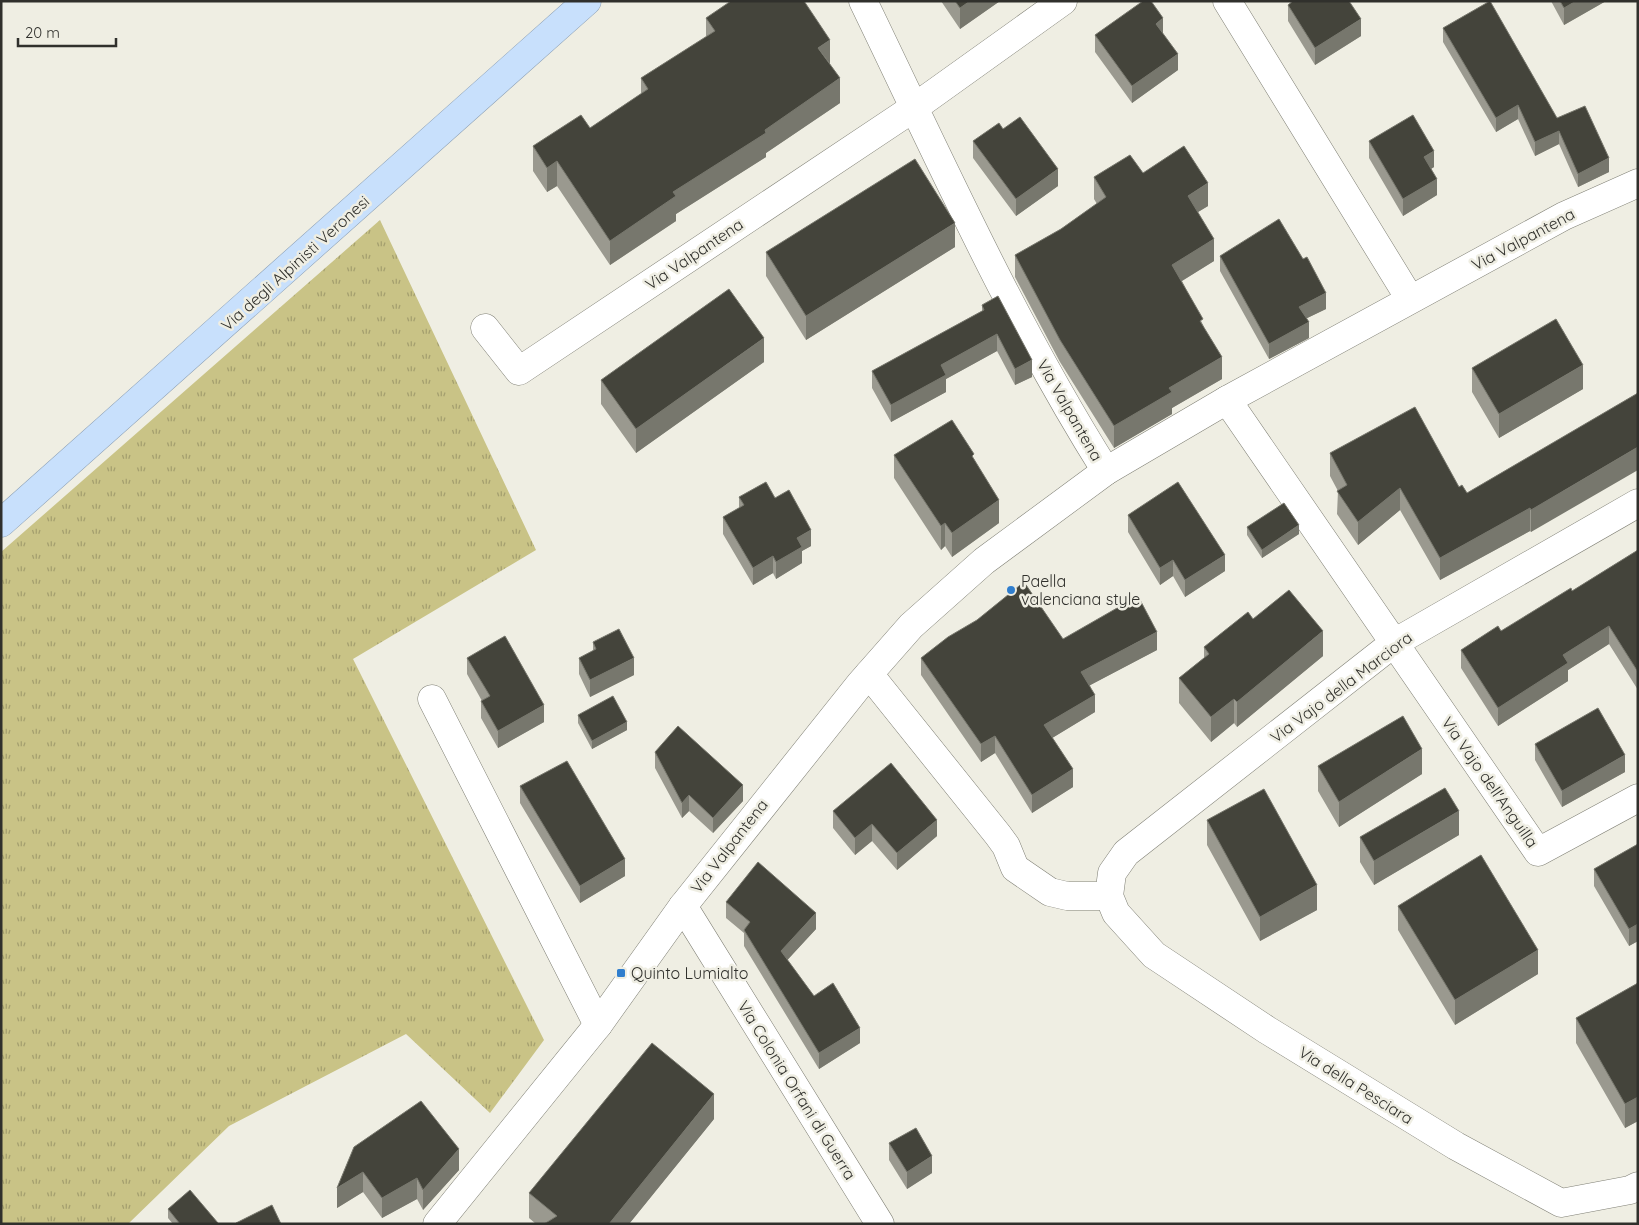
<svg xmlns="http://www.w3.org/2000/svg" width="1639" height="1225" font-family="Quicksand,sans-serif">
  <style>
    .park { fill: url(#park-tufts) }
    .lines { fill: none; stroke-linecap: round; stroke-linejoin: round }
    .minor-casing { stroke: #808076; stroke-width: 29 }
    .tertiary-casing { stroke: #808076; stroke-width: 29 }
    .trunk-casing { stroke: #8a9eb3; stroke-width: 29 }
    .minor { stroke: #fff; stroke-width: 28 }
    .tertiary { stroke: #fff; stroke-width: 28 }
    .trunk { stroke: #c8e0fc; stroke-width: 28 }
    .wall { fill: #9a998f }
    .shaded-wall { fill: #77776d }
    .building { fill: #44443b; stroke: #77776d }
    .poi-dot { fill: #307ece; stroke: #efeee3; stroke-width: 2 }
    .labels { text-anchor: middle; stroke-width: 5; stroke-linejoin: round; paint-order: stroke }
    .street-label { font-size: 16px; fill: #30302c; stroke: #efeee3 }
    .poi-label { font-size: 16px; fill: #30302c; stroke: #efeee3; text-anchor: start }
  </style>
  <defs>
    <pattern id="park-tufts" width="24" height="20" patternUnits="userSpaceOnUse" patternTransform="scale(1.25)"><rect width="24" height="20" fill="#c9c386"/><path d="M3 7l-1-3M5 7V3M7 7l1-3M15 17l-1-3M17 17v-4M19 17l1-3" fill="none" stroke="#a49f6e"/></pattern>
  </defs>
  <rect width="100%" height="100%" fill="#efeee3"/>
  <path class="park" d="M 380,220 L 536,550 L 353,659 L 544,1040 L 490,1113 L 406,1034 L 229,1126 L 128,1224 L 1,1224 L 1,552 Z"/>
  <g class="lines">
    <g class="minor-casing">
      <path id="minor" d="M 863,1 C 940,160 1012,322 1106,471
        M 1227,1 L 1410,299
        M 485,328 L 519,371 L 915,107 L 1063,1
        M 1227,400 L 1538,852 L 1638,798
        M 869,674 L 998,835 L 1006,846 L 1015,868 L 1050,892 L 1067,896 L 1109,896
        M 432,699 L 598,1025
        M 1109,896 L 1112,873 L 1126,853 L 1394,643 L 1638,503
        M 1109,896 L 1116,913 L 1154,955 L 1267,1030 L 1456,1146 L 1561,1203 L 1630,1190 L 1638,1186
        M 683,906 L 880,1224"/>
    </g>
    <g class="tertiary-casing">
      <path id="tertiary" d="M 437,1224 L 598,1025 L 683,906 L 860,684 L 911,626 L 984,561 L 1106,471 L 1227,400 L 1564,216 L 1638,183"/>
    </g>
    <g class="trunk-casing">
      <path id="trunk" d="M 1,523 L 587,1"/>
    </g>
    <use href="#minor" class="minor"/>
    <use href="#tertiary" class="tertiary"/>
    <use href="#trunk" class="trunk"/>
  </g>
  <path class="wall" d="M 941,1 L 1000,1 L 960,29 Z
    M 1551,1 L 1606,1 L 1564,25 Z
    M 1288,5 L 1361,36 L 1315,65 L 1288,21 Z
    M 706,18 L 830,64 L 840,103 L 766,153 L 766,157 L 676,214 L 676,221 L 610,265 L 557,186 L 547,192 L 533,171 L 533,146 L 590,128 L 641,94 L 641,78 L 706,37 Z
    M 1443,28 L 1557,118 L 1609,172 L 1578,187 L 1559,144 L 1535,156 L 1518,119 L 1496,132 L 1443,42 Z
    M 1163,34 L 1178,70 L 1132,103 L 1095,52 L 1095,35 Z
    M 1003,129 L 1058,186 L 1016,216 L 973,158 L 973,141 Z
    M 1369,141 L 1434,167 L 1431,169 L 1437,195 L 1403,216 L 1369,158 Z
    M 1143,173 L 1208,206 L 1198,212 L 1214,261 L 1182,281 L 1203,325 L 1222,379 L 1172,408 L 1172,414 L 1114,448 L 1060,362 L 1015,277 L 1015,255 L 1061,229 L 1097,204 L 1094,199 L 1094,177 Z
    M 955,247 L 806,340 L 766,276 L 766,252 Z
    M 1220,256 L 1326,309 L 1307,318 L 1309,338 L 1269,359 L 1220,271 Z
    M 982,305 L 1032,377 L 1015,385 L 997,351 L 946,379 L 946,392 L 891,422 L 872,388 L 872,371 L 982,311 Z
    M 764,362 L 636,453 L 601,404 L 601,380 Z
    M 1472,368 L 1583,389 L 1499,438 L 1472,392 Z
    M 1638,393 L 1531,532 L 1530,531 L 1440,580 L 1400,510 L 1358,545 L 1337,514 L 1338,491 L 1330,476 L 1330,453 L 1459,487 L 1467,493 Z
    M 894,455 L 974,459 L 999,523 L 952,557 L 945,546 L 941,550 L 894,478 Z
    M 739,497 L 775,498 L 811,546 L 802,551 L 802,563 L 776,579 L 773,573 L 753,585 L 723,534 L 723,517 L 739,508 Z
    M 1128,515 L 1225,571 L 1185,597 L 1173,576 L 1160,585 L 1128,532 Z
    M 1247,527 L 1299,534 L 1262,558 L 1247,535 Z
    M 1638,550 L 1638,690 L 1609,644 L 1568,670 L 1568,681 L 1498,726 L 1461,668 L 1461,650 L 1501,631 L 1572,591 Z
    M 1253,619 L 1323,656 L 1237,727 L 1234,723 L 1211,742 L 1179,703 L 1179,678 L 1204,658 L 1204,647 Z
    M 1063,639 L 1157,650 L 1090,685 L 1095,712 L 1052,738 L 1073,787 L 1032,813 L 995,753 L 981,762 L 921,675 L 921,658 Z
    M 593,642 L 634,675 L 590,697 L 579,674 L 579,658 L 593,651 Z
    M 467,658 L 544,722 L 498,748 L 481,718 L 481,701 L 482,701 L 467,674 Z
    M 578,715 L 627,730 L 592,749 L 578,723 Z
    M 1535,744 L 1625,772 L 1562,807 L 1535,760 Z
    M 655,752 L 743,801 L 713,833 L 689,811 L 682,818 L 655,768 Z
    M 1318,766 L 1422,774 L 1339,827 L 1318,791 Z
    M 520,786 L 625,876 L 580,903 L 520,803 Z
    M 833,811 L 937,836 L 897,870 L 872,841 L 855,855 L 833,828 Z
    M 1207,820 L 1317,910 L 1260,941 L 1207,845 Z
    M 1459,835 L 1374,885 L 1360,862 L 1360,837 Z
    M 1638,844 L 1638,941 L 1629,946 L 1594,886 L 1594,869 Z
    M 726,902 L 816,929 L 787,960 L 814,996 L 860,1043 L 819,1069 L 744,946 L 744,933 L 726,918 Z
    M 1398,906 L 1538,974 L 1455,1025 L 1398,930 Z
    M 1638,983 L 1638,1121 L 1625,1128 L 1576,1043 L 1576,1018 Z
    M 714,1119 L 629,1224 L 536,1224 L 529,1218 L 529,1193 Z
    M 889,1143 L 932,1173 L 907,1189 L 889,1160 Z
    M 354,1147 L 459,1170 L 423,1210 L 417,1199 L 382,1218 L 363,1192 L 337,1208 Z
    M 168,1209 L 218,1224 L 173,1224 L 168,1218 Z"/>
  <path class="shaded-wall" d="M 970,1 L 1000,1 L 960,29 L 960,8 Z
    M 1576,1 L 1606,1 L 1564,25 L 1564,8 Z
    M 1163,18 L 1163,35 L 1156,24 Z
    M 1361,19 L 1361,36 L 1315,65 L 1315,48 Z
    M 830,40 L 830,64 L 818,48 Z
    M 1178,54 L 1178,70 L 1132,103 L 1132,86 Z
    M 840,78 L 840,103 L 766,153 L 766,157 L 676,214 L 676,221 L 610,265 L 610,241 L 673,192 Z
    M 1518,105 L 1518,119 L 1496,132 L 1496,118 Z
    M 1559,131 L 1559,144 L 1535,156 L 1535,142 Z
    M 1434,151 L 1434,167 L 1424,173 L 1424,157 Z
    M 1609,158 L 1609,172 L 1578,187 L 1578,174 Z
    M 557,161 L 557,186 L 547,192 L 547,168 Z
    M 1058,169 L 1058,186 L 1016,216 L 1016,199 Z
    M 1437,179 L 1437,195 L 1403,216 L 1403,199 Z
    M 1208,183 L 1208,206 L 1188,218 L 1188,196 Z
    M 955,223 L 955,247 L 806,340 L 806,316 Z
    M 1214,239 L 1214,261 L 1172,287 L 1172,265 Z
    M 1326,293 L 1326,309 L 1299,322 L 1299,307 Z
    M 1309,322 L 1309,338 L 1269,359 L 1269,344 Z
    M 997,334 L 997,351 L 946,379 L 946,392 L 891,422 L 891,405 L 941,365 Z
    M 764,338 L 764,362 L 636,453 L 636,429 Z
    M 1222,357 L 1222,379 L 1172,408 L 1172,414 L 1114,448 L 1114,426 L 1169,388 Z
    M 1032,360 L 1032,377 L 1015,385 L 1015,369 Z
    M 1583,365 L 1583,389 L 1499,438 L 1499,414 Z
    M 1638,447 L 1638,470 L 1531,532 L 1531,510 Z
    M 1400,488 L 1400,510 L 1358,545 L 1358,522 Z
    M 999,500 L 999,523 L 952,557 L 952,533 Z
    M 1530,508 L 1530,531 L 1440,580 L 1440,558 Z
    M 945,523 L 945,546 L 941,550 L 941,526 Z
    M 1299,525 L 1299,534 L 1262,558 L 1262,550 Z
    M 811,530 L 811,546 L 802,551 L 802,563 L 776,579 L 776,562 L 797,538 Z
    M 1225,555 L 1225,571 L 1185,597 L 1185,580 Z
    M 773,556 L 773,573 L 753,585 L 753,568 Z
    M 1173,560 L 1173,576 L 1160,585 L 1160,568 Z
    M 1609,626 L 1609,644 L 1568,670 L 1568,681 L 1498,726 L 1498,708 L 1563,655 Z
    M 1323,631 L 1323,656 L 1237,727 L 1237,702 Z
    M 1157,632 L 1157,650 L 1081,690 L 1081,672 Z
    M 634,658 L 634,675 L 590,697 L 590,680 Z
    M 1095,695 L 1095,712 L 1044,743 L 1044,725 Z
    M 1234,699 L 1234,723 L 1211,742 L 1211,717 Z
    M 544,705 L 544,722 L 498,748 L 498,731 Z
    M 627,722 L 627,730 L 592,749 L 592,741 Z
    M 995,736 L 995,753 L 981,762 L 981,744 Z
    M 1422,749 L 1422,774 L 1339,827 L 1339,802 Z
    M 1625,755 L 1625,772 L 1562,807 L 1562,791 Z
    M 1073,769 L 1073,787 L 1032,813 L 1032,795 Z
    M 743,785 L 743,801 L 713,833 L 713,818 Z
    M 689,795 L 689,811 L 682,818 L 682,803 Z
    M 1459,811 L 1459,835 L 1374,885 L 1374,861 Z
    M 937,820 L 937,836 L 897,870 L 897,853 Z
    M 872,824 L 872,841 L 855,855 L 855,838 Z
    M 625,859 L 625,876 L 580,903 L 580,886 Z
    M 1317,885 L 1317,910 L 1260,941 L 1260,917 Z
    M 816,913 L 816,929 L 781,967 L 781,951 Z
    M 1638,924 L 1638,941 L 1629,946 L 1629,929 Z
    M 1538,950 L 1538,974 L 1455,1025 L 1455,1000 Z
    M 860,1028 L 860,1043 L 819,1069 L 819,1053 Z
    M 714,1094 L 714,1119 L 629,1224 L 609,1224 Z
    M 1638,1097 L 1638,1121 L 1625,1128 L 1625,1104 Z
    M 459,1149 L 459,1170 L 423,1210 L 423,1190 Z
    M 932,1156 L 932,1173 L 907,1189 L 907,1172 Z
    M 363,1172 L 363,1192 L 337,1208 L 337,1188 Z
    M 417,1178 L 417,1199 L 382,1218 L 382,1198 Z"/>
  <path class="building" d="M 731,1 L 804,1 L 830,40 L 818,48 L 840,78 L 765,130 L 766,133 L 673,192 L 676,196 L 610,241 L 557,161 L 547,168 L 533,146 L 581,115 L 590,128 L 648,89 L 641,78 L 715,31 L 706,18 Z
    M 955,1 L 970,1 L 960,8 Z
    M 1143,1 L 1151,1 L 1163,18 L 1156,24 L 1178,54 L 1132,86 L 1095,35 Z
    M 1293,1 L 1349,1 L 1361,19 L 1315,48 L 1288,5 Z
    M 1490,1 L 1557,118 L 1585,106 L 1609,158 L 1578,174 L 1559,131 L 1535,142 L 1518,105 L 1496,118 L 1443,28 Z
    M 1560,1 L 1576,1 L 1564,8 Z
    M 1413,115 L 1434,151 L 1424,157 L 1437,179 L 1403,199 L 1369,141 Z
    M 1020,117 L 1058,169 L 1016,199 L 973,141 L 999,123 L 1003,129 Z
    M 1184,146 L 1208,183 L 1188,196 L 1214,239 L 1172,265 L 1203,319 L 1200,321 L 1222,357 L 1169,388 L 1172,392 L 1114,426 L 1060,340 L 1015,255 L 1061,229 L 1106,197 L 1094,177 L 1130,155 L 1143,173 Z
    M 915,159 L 955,223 L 806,316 L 766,252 Z
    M 1279,219 L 1303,259 L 1307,257 L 1326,293 L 1299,307 L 1309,322 L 1269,344 L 1220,256 Z
    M 729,289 L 764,338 L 636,429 L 601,380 Z
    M 998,296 L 1032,360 L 1015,369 L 997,334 L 941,365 L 946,375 L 891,405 L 872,371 L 984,310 L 982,305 Z
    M 1556,319 L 1583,365 L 1499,414 L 1472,368 Z
    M 1638,393 L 1638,447 L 1531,510 L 1530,508 L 1440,558 L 1400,488 L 1358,522 L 1337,491 L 1347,485 L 1330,453 L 1415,407 L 1459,487 L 1462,485 L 1467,493 Z
    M 952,420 L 974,454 L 972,456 L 999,500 L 952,533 L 945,523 L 941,526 L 894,455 Z
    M 766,482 L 775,498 L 789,490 L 811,530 L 797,538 L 802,547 L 776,562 L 773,556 L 753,568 L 723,517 L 744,505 L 739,497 Z
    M 1178,482 L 1225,555 L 1185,580 L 1173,560 L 1160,568 L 1128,515 Z
    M 1284,503 L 1299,525 L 1262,550 L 1247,527 Z
    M 1638,550 L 1638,672 L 1609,626 L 1563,655 L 1568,663 L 1498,708 L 1461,650 L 1498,626 L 1501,631 L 1571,588 L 1572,591 Z
    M 1024,582 L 1063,639 L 1138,596 L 1157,632 L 1081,672 L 1095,695 L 1044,725 L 1073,769 L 1032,795 L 995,736 L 981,744 L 921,658 L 948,637 L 977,620 Z
    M 1289,590 L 1323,631 L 1237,702 L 1234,699 L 1211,717 L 1179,678 L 1209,654 L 1204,647 L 1248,612 L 1253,619 Z
    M 619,629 L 634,658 L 590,680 L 579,658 L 596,649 L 593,642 Z
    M 505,636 L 544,705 L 498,731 L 481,701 L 490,696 L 467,658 Z
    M 613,696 L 627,722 L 592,741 L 578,715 Z
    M 1598,708 L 1625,755 L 1562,791 L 1535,744 Z
    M 1403,716 L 1422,749 L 1339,802 L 1318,766 Z
    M 678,726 L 743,785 L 713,818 L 689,795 L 682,803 L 655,752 Z
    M 567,761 L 625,859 L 580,886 L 520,786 Z
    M 891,763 L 937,820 L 897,853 L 872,824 L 855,838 L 833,811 Z
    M 1445,788 L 1459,811 L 1374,861 L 1360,837 Z
    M 1264,789 L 1317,885 L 1260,917 L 1207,820 Z
    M 1638,844 L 1638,924 L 1629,929 L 1594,869 Z
    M 1481,855 L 1538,950 L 1455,1000 L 1398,906 Z
    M 758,862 L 816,913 L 781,951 L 814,996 L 833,983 L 860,1028 L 819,1053 L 744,930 L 750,922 L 726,902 Z
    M 1638,983 L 1638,1097 L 1625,1104 L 1576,1018 Z
    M 652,1043 L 714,1094 L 609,1224 L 544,1224 L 557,1216 L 529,1193 Z
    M 421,1101 L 459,1149 L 423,1190 L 417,1178 L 382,1198 L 363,1172 L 337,1188 L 354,1147 Z
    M 916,1128 L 932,1156 L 907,1172 L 889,1143 Z
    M 190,1190 L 218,1223 L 217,1224 L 180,1224 L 168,1209 Z
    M 272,1205 L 281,1224 L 236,1224 L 236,1223 Z"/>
  <g class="poi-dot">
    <circle cx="1011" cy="590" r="5"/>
    <rect x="616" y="968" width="10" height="10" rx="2.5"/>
  </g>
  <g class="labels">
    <g class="street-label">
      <text transform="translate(1523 239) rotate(-28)" y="6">Via Valpantena</text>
      <text transform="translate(694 254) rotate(-34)" y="6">Via Valpantena</text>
      <text transform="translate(295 263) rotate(-42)" y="6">Via degli Alpinisti Veronesi</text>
      <text transform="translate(1070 410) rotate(60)" y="6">Via Valpantena</text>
      <text transform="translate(1341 687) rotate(-37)" y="6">Via Vajo della Marciora</text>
      <text transform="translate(1490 782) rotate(55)" y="6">Via Vajo dell'Anguilla</text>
      <text transform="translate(729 846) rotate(-52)" y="6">Via Valpantena</text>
      <text transform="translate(1356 1085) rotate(32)" y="6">Via della Pesciara</text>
      <text transform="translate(797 1090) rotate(58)" y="6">Via Colonia Orfani di Guerra</text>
    </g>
    <g class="poi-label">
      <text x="1021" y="587">Paella<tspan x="1021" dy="18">valenciana style</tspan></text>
      <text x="631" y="979">Quinto Lumialto</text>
    </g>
  </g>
  <rect width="1639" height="1225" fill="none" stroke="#30302c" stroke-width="5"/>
  <path d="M18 38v8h98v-8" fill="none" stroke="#30302c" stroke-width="2.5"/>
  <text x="25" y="38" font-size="15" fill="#30302c" stroke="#efeee3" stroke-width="4" paint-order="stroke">20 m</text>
</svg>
